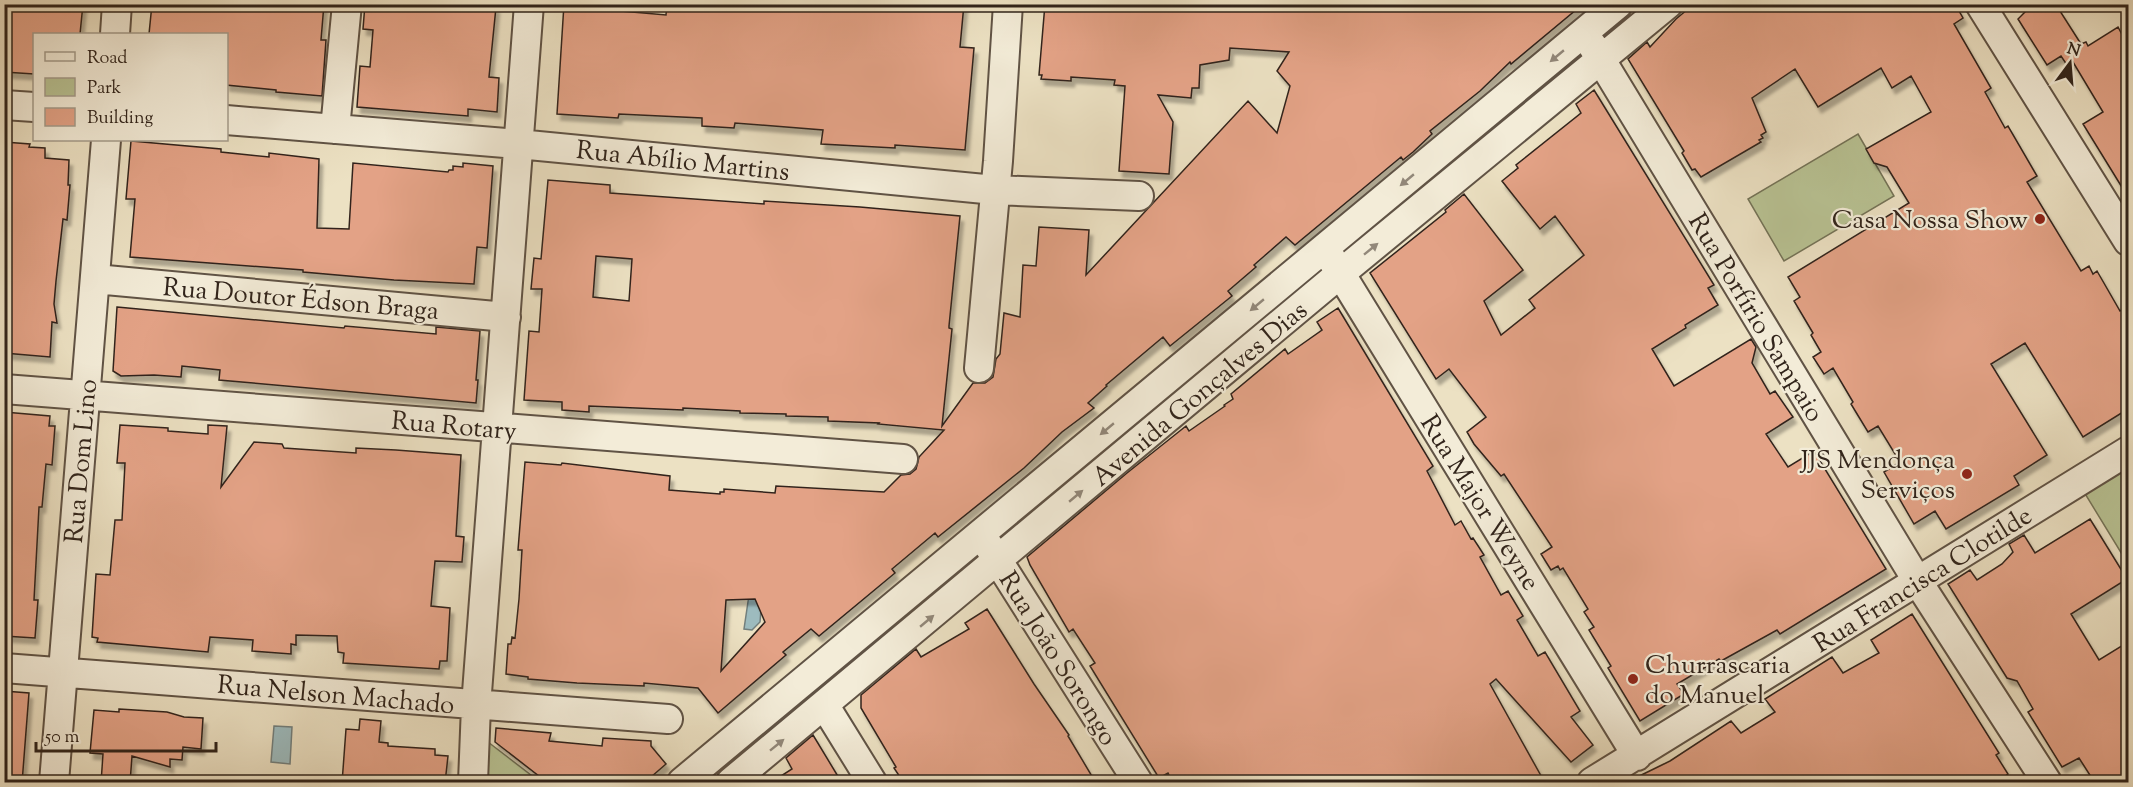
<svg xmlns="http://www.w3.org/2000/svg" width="2133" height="787" font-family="'Sorts Mill Goudy',serif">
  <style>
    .green { fill: #b8c293; stroke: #747357; stroke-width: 1.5 }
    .water { fill: #9dbbbe; stroke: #727f7d; stroke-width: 1.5 }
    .building { fill: #e3a286; stroke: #31241b; stroke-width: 1.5; fill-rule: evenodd; filter: url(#shadow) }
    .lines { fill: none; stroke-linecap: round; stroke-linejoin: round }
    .minor-casing { stroke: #605345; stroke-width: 32 }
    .minor { stroke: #f3ecd8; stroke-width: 28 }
    .oneway { fill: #92887a }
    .poi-dot { fill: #8f2418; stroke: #f3ecd8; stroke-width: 2 }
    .labels { text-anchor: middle; stroke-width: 4.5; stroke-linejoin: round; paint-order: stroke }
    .street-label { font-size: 26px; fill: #31241b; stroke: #f3ecd8 }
    .poi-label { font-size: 26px; fill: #31241b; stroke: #f3ecd8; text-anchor: end }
  </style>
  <defs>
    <filter id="shadow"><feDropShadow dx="3.5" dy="6" stdDeviation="1.5" flood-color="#0004"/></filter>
  </defs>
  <rect width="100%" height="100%" fill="#ece1c3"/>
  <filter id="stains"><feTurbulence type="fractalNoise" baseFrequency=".00333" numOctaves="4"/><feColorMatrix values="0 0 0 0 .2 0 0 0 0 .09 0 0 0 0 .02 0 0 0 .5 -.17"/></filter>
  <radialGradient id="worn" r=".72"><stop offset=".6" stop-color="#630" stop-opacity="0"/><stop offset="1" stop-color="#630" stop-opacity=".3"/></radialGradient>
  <path class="green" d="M 1858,134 L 1894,196 L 1784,261 L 1748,199 Z
    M 2128,464 L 2128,564 L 2084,492 Z
    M 488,742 L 540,782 L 485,782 Z"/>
  <path class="water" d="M 749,595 L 762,597 L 760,622 L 752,630 L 744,629 Z
    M 274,726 L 292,727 L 290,764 L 271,762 Z"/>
  <path class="building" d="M 4,4 L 83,4 L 80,34 L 34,34 L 34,74 L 4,72 Z
    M 152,4 L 324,4 L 321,40 L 326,40 L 322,96 L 276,92 L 276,90 L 226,85 L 226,34 L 149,34 Z
    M 365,4 L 482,4 L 496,7 L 489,77 L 499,78 L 497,112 L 468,109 L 468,116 L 357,107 L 360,66 L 370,67 L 373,30 L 363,29 Z
    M 564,4 L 621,4 L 621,11 L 666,15 L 667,4 L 818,4 L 866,10 L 866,4 L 964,4 L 960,47 L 974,48 L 965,150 L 895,145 L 895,148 L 821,144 L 823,130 L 735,123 L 734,128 L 702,126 L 702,118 L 619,114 L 618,118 L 557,114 Z
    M 1045,4 L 1583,4 L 1511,64 L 1510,62 L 1480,91 L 1430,131 L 1432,134 L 1413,152 L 1403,160 L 1401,157 L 1295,245 L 1286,237 L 1254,265 L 1256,267 L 1228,291 L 1232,296 L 1170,346 L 1163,337 L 1106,385 L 1107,386 L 1088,403 L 1094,408 L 1062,432 L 1024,468 L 938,537 L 935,533 L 892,569 L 895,573 L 819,636 L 811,629 L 783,652 L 786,655 L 718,713 L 698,688 L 644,683 L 644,686 L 577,683 L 528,679 L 528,677 L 506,674 L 508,644 L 511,644 L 512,637 L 515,638 L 519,599 L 522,550 L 518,550 L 525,462 L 561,465 L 562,463 L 670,476 L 669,490 L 720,494 L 720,492 L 724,492 L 724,489 L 775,493 L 776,486 L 884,492 L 901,475 L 910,474 L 916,469 L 919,457 L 944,430 L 878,424 L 879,423 L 828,421 L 828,417 L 786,416 L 786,414 L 740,413 L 740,411 L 683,408 L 683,410 L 589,406 L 589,412 L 562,410 L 562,402 L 524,400 L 529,331 L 539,332 L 542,289 L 531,289 L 534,258 L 541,259 L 548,180 L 610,185 L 610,193 L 764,204 L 764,201 L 860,207 L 960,216 L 949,326 L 949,328 L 952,329 L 942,426 L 973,383 L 985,383 L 993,377 L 996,359 L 1000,354 L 1004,313 L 1020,317 L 1023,265 L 1036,266 L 1039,227 L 1089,230 L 1086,275 L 1248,101 L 1277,133 L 1290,86 L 1277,71 L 1289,52 L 1230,48 L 1229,60 L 1200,65 L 1199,88 L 1192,88 L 1191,98 L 1158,95 L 1173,122 L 1169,174 L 1119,171 L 1125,86 L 1114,85 L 1115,80 L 1071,77 L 1071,81 L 1041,79 L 1042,75 L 1039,75 ZM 596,256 L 632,259 L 629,301 L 593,297 ZM 755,599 L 765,622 L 721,671 L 726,600 Z
    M 1694,4 L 1955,4 L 1963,18 L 1954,24 L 1991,88 L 1985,92 L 2005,128 L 2008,126 L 2037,176 L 2027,182 L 2081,271 L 2089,266 L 2093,274 L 2097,271 L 2120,311 L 2128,306 L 2128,409 L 2083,437 L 2025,343 L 1991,364 L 2047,455 L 2014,476 L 2019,485 L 1946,529 L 1935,511 L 1914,524 L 1884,472 L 1900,462 L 1878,426 L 1868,432 L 1851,404 L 1853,402 L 1833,368 L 1824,374 L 1813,357 L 1821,352 L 1811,335 L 1813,333 L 1794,301 L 1800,297 L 1788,277 L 1909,203 L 1887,167 L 1874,163 L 1866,149 L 1931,112 L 1911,76 L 1892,88 L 1881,68 L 1818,107 L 1795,69 L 1752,98 L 1766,132 L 1761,135 L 1763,138 L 1759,140 L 1761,142 L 1701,177 L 1695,169 L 1692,170 L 1682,153 L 1684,151 L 1628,59 L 1647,42 L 1650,47 L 1676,19 Z
    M 2028,9 L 2060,11 L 2081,44 L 2086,42 L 2088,46 L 2118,27 L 2128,46 L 2128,197 L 2083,124 L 2103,112 L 2073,62 L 2067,65 L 2061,56 L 2047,65 L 2018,19 Z
    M 1594,90 L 1714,285 L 1708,288 L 1718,305 L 1685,325 L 1686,328 L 1652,349 L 1674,386 L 1751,339 L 1756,347 L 1752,363 L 1770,394 L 1775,391 L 1793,417 L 1766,434 L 1788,467 L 1814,451 L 1886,569 L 1780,634 L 1777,630 L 1721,661 L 1719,659 L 1677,684 L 1684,694 L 1640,721 L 1608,668 L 1611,666 L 1589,630 L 1594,627 L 1584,612 L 1588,609 L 1563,568 L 1560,570 L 1558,566 L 1551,570 L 1541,554 L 1552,547 L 1504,474 L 1501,476 L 1474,444 L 1467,432 L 1486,417 L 1449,369 L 1436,379 L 1370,273 L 1446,212 L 1445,210 L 1464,194 L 1523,270 L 1484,301 L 1501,335 L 1535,308 L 1529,300 L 1584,255 L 1555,216 L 1540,229 L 1502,181 L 1518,168 L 1516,165 L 1581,113 L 1576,104 Z
    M 131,141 L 221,149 L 221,152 L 269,157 L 269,153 L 319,159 L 317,228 L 349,229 L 353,163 L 448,172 L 449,170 L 453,170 L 453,166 L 463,167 L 463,163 L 493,166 L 487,248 L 477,247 L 474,284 L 394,280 L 303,272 L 303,270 L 130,257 L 135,199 L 126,199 Z
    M 4,142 L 30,144 L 29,147 L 45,148 L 45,158 L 69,160 L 68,185 L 70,185 L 67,220 L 63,219 L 56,281 L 54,304 L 57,323 L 52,322 L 50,357 L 4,353 Z
    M 117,307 L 344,328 L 345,326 L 436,334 L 436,327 L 480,331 L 476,380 L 478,380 L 476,403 L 219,380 L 220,370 L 182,366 L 181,377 L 154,375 L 121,376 L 113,371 Z
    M 1338,308 L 1433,466 L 1427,471 L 1455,525 L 1461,521 L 1471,539 L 1473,538 L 1484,555 L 1480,557 L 1501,595 L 1508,591 L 1523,616 L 1517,620 L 1538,656 L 1545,652 L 1580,711 L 1571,717 L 1593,745 L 1571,762 L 1496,679 L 1490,684 L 1545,783 L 1173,783 L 1168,773 L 1159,778 L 1090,666 L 1095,663 L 1073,629 L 1069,632 L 1030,565 L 1027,557 L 1127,473 L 1186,426 L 1189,431 L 1225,406 L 1224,405 L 1233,399 L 1231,394 L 1285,349 L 1288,354 L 1322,330 L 1317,322 Z
    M 4,412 L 50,416 L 49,426 L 55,426 L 52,465 L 46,464 L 42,507 L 39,507 L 34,600 L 38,600 L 35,638 L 4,636 Z
    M 120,425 L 168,428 L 168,431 L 208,434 L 208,425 L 227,426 L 221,487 L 254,442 L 282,444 L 284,448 L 356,453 L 356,448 L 396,450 L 461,455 L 456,536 L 464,537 L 462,562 L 435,561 L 431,606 L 450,608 L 447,661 L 440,661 L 439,669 L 343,663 L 344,653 L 338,652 L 337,636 L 296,635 L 296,645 L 291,644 L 291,654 L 252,651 L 253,640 L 210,637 L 208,652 L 97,642 L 98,638 L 92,637 L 96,574 L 110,575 L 115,520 L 122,520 L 125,463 L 117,463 Z
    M 2090,519 L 2127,579 L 2071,614 L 2099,660 L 2128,642 L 2128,783 L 2095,783 L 2079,758 L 2062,767 L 2028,712 L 2033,709 L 2017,681 L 2007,678 L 1948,584 L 1970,570 L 1977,580 L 2002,564 L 2013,552 L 2009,544 L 2024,535 L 2035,553 Z
    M 987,609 L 1034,684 L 1069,735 L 1068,736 L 1096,783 L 904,783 L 894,768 L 896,767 L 861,708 L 861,695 L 916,649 L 921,657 L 969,629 L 965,623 Z
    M 1912,614 L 1999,753 L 1996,755 L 2008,774 L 1995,783 L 1962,783 L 1960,778 L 1952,783 L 1625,783 L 1670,761 L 1731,721 L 1741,733 L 1775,712 L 1765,699 L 1832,657 L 1843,673 L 1879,653 L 1871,640 Z
    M 4,691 L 29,693 L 22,783 L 4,783 Z
    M 119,709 L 167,712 L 184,717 L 203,718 L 201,749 L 183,747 L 182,760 L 170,759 L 170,767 L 132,756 L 130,783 L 101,783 L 103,754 L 90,753 L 94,710 L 119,712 Z
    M 360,719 L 381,721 L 379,742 L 388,743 L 388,746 L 435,749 L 435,755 L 448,756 L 445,783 L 342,783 L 346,729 L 359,730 Z
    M 496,728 L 551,733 L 549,741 L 602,746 L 603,738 L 651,741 L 651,746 L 666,764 L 644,783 L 548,783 L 495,742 Z
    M 813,735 L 842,783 L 770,783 L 792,769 L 786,758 Z"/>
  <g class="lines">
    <g class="minor-casing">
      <path id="minor" d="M 1980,4 L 2128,241
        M 115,34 L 117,4
        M 1592,45 L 1918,582 L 2047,782
        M 4,105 L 34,107
        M 226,120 L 518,144 L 995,190 L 1139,196
        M 335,129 L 347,4
        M 1331,258 L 1637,756
        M 95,279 L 506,317
        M 979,368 L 998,161 L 1008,4
        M 4,389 L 903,459
        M 988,545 L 1138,782
        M 4,668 L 668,719
        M 825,706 L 872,782
        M 54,782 L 106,140
        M 473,782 L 476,706 L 529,4
        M 682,782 L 1618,4
        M 731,782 L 1341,273 L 1668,4
        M 1592,782 L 2128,451"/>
    </g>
    <use href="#minor" class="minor"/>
  </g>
  <defs><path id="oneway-solid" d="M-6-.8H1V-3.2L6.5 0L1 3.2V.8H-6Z" transform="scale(1.5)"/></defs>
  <g class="oneway">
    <use href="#oneway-solid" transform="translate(1557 56) rotate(140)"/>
    <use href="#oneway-solid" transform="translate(1407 180) rotate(140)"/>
    <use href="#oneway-solid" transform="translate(1371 249) rotate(-39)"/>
    <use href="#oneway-solid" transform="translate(1257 305) rotate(140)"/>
    <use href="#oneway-solid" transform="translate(1107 429) rotate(140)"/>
    <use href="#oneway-solid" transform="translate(1076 496) rotate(-40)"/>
    <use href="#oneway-solid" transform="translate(927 621) rotate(-40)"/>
    <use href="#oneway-solid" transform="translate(777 745) rotate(-39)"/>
  </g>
  <g class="poi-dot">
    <circle cx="2040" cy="219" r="6"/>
    <circle cx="1967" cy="474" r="6"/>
    <circle cx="1633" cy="679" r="6"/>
  </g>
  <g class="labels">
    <g class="street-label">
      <text transform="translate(683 160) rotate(6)" y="9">Rua Abílio Martins</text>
      <text transform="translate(301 298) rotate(5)" y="9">Rua Doutor Édson Braga</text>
      <text transform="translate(1757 317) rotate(59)" y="9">Rua Porfírio Sampaio</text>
      <text transform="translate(1199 393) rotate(-40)" y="9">Avenida Gonçalves Dias</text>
      <text transform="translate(454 425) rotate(5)" y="9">Rua Rotary</text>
      <text transform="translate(80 461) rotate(-85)" y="9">Rua Dom Lino</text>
      <text transform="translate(1481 502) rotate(58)" y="9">Rua Major Weyne</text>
      <text transform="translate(1922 579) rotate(-32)" y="9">Rua Francisca Clotilde</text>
      <text transform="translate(1059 658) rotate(58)" y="9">Rua João Sorongo</text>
      <text transform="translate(336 694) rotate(5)" y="9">Rua Nelson Machado</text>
    </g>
    <g class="poi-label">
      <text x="2028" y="228">Casa Nossa Show</text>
      <text x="1955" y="468">JJS Mendonça<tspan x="1955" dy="30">Serviços</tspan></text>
      <text x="1645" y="673" text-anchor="start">Churrascaria<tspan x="1645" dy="30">do Manuel</tspan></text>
    </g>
  </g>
  <rect width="2133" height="787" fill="none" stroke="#ece1c3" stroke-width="24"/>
  <rect x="6" y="6" width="2121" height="775" fill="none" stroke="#31241b" stroke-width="3"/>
  <rect x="12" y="12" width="2109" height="763" fill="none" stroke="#31241b" stroke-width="1.5"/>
  <rect x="33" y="33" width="195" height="108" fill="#f3ecd8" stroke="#a59c8c" stroke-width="1.5"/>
  <rect x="45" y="52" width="30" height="9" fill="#f3ecd8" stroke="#a59c8c" stroke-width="1.5"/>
  <text x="87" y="63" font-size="18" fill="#31241b">Road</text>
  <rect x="45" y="78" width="30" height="18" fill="#b8c293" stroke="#a59c8c" stroke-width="1.5"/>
  <text x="87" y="93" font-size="18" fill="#31241b">Park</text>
  <rect x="45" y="108" width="30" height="18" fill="#e3a286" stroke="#a59c8c" stroke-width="1.5"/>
  <text x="87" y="123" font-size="18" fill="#31241b">Building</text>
  <g transform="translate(2070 63) rotate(16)" stroke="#f3ecd8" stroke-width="4.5" paint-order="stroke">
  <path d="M0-4.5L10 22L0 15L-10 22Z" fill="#31241b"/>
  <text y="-9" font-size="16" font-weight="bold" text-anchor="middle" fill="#31241b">N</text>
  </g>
  <path d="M36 742v9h180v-9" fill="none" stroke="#31241b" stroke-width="3"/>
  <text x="45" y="742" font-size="18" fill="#31241b" stroke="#f3ecd8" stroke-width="4.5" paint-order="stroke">50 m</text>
  <rect width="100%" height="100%" filter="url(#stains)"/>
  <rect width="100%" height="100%" fill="url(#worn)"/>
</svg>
